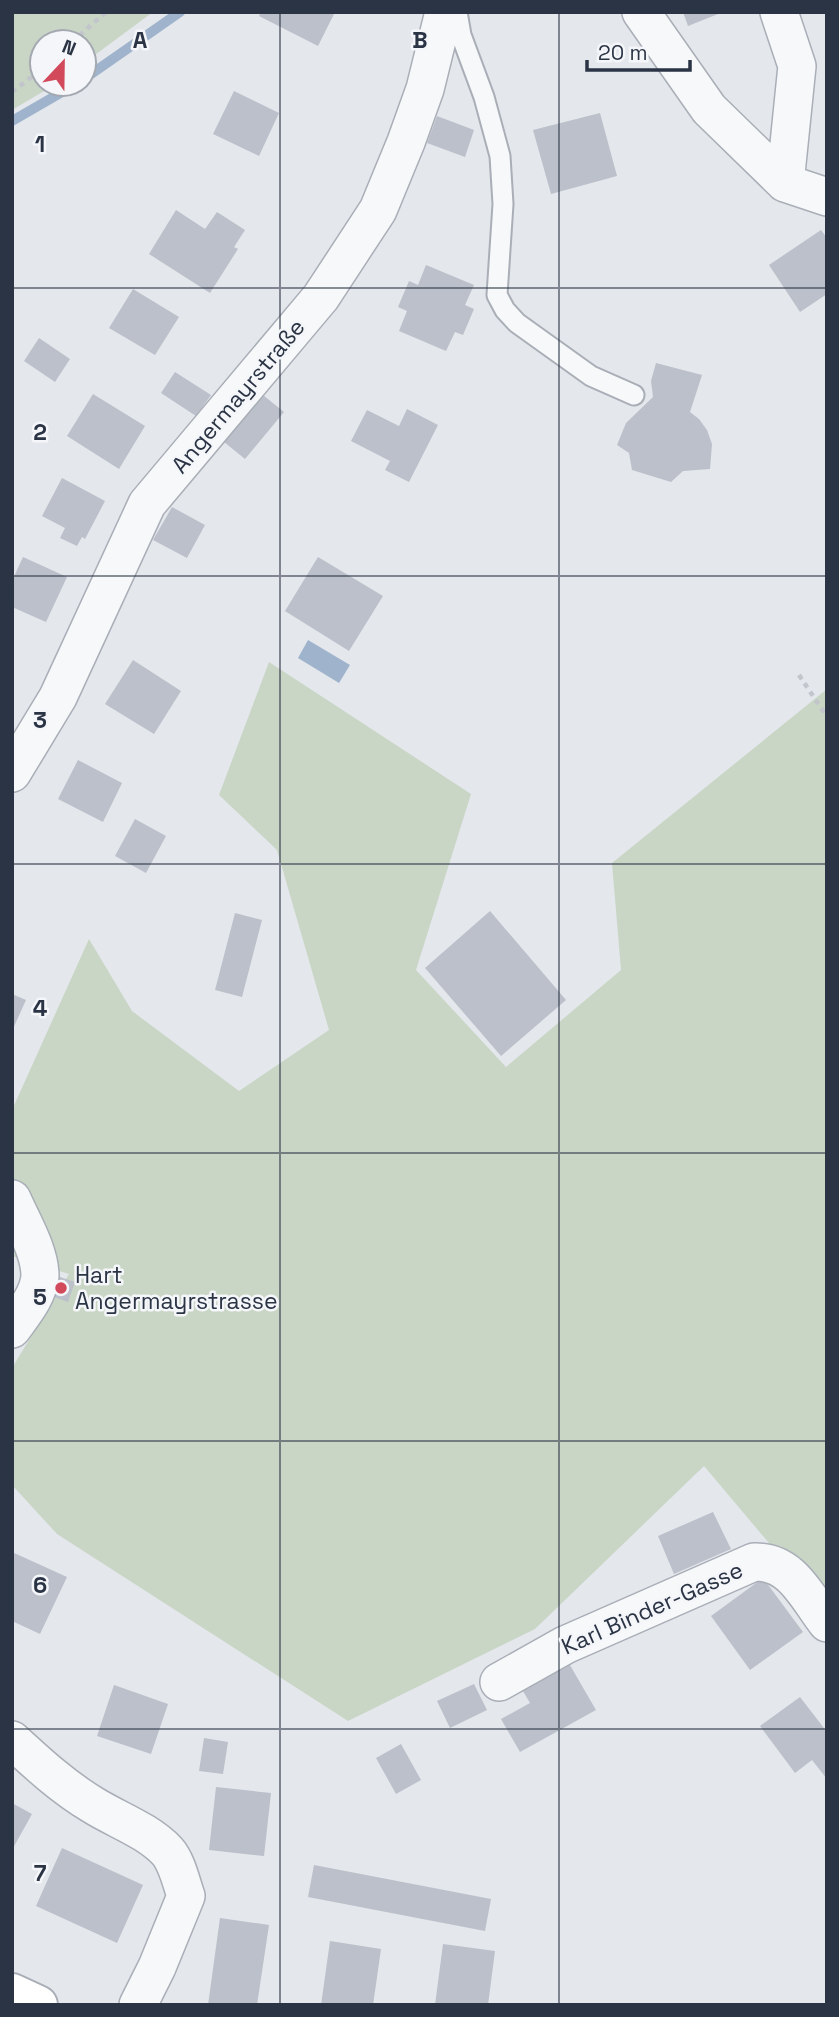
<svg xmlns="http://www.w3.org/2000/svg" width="839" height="2017" font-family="'Space Grotesk',sans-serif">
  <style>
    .green { fill: #c9d6c5 }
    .water { fill: #9fb4cc }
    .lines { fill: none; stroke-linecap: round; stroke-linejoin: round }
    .stream { stroke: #9fb4cc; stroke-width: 10 }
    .building { fill: #bbc0ca }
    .service-casing { stroke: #a9aeb7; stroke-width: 23 }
    .minor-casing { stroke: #a9aeb7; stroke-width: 40 }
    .secondary-casing { stroke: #a9aeb7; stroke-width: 42 }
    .path { stroke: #c2c5cb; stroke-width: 4.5; stroke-dasharray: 5 5; stroke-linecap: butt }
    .service { stroke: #f7f8fa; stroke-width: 19 }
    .minor { stroke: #f7f8fa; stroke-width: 37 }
    .secondary { stroke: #fff; stroke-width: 38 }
    .grid { fill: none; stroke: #2b3445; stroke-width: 2; stroke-opacity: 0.55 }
    .poi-dot { fill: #d1495b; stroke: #f4f6f9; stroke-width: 2.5 }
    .labels { text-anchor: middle; stroke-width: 5; stroke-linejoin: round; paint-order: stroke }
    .street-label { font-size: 23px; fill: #2b3445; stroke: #f4f6f9 }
    .poi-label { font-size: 23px; fill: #2b3445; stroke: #f4f6f9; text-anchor: start }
    .grid-label { font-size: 23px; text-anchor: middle; font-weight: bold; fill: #2b3445; stroke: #f4f6f9; stroke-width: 5; stroke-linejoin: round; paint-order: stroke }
  </style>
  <rect width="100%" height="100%" fill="#e4e7ec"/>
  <path class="green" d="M 12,12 L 153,12 L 84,63 L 84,42 L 42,42 L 42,84 L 56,84 L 12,110 Z
    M 269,662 L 471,794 L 416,970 L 506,1067 L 621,970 L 612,863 L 827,689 L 827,1612 L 704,1466 L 535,1629 L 348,1721 L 57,1534 L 12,1485 L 12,1368 L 69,1274 L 12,1256 L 12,1110 L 89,939 L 132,1011 L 239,1091 L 329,1030 L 277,850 L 219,795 Z"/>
  <path class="water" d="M 308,640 L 350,665 L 339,683 L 298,658 Z"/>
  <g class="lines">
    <path class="stream" d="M 84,79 L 180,12
      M 12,121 L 76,84"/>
  </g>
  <path class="building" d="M 261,12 L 335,12 L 318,46 L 259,16 Z
    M 683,12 L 723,12 L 688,26 Z
    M 234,91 L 279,113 L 259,156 L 213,134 Z
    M 600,113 L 617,176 L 551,194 L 533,130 Z
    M 437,116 L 474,130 L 465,157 L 427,143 Z
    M 176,210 L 205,229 L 217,212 L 245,230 L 234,247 L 238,249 L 210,293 L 149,254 Z
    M 821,230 L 827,238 L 827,294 L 800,312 L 769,265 Z
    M 426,265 L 474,285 L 465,305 L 474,309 L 463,335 L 455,332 L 446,351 L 399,331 L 407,311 L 398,307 L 409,281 L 418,285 Z
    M 133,289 L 179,317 L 155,355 L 109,328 Z
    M 39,338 L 70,359 L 55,382 L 24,361 Z
    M 656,363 L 702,375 L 690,412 L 699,419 L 707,430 L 712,444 L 710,469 L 683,471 L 671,482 L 632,470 L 629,453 L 617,445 L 626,423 L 653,397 L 651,381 Z
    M 175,372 L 211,395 L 196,416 L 161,393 Z
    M 93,394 L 145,426 L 119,469 L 67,436 Z
    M 263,395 L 284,412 L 245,459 L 224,442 Z
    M 407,409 L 438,425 L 409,482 L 385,470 L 390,461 L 351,441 L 367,410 L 399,426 Z
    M 62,478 L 105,501 L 85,539 L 82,537 L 77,546 L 60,538 L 65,528 L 42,516 Z
    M 172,507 L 205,525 L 187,558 L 153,540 Z
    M 23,557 L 67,577 L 46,622 L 12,607 L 12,581 Z
    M 318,557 L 383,596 L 349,651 L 285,611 Z
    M 133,660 L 181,691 L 154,734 L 105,704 Z
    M 78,760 L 122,783 L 103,822 L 58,799 Z
    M 135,819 L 166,836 L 146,873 L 115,856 Z
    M 490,911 L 566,1000 L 501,1056 L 425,968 Z
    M 235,913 L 262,920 L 242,997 L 215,990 Z
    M 12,994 L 26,1000 L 12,1031 Z
    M 54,1275 L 75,1282 L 68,1302 L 46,1294 Z
    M 713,1512 L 731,1549 L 674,1574 L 658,1536 Z
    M 12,1552 L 67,1577 L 40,1634 L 12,1621 Z
    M 763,1578 L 803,1632 L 750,1670 L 711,1616 Z
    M 567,1660 L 596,1710 L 520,1752 L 501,1719 L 530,1703 L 520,1686 Z
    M 474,1684 L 487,1710 L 450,1728 L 437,1701 Z
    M 114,1685 L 168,1704 L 151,1754 L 97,1736 Z
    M 800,1697 L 827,1732 L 827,1779 L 812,1760 L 795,1773 L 760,1726 Z
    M 204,1738 L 228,1742 L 223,1774 L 199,1771 Z
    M 401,1744 L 421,1780 L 396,1794 L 376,1758 Z
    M 216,1787 L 271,1793 L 264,1856 L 209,1850 Z
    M 12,1803 L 32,1814 L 12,1850 Z
    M 62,1848 L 143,1885 L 117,1943 L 36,1906 Z
    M 314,1865 L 491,1899 L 485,1931 L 308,1897 Z
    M 220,1918 L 269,1925 L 257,2005 L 208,2005 Z
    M 330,1941 L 381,1949 L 373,2005 L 321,2005 Z
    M 443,1944 L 495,1951 L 488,2005 L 435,2005 Z"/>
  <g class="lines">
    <g class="service-casing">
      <path id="service" d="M 457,12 L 461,35 L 484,97 L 500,156 L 503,204 L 497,295 L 505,310 L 517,323 L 591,376 L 634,395"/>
    </g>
    <g class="minor-casing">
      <path id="minor" d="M 641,12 L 709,109 L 785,183 L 827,197
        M 779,12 L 797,66 L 785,183
        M 12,773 L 58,697 L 147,504 L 321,297 L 378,210 L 406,142 L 425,89 L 444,12
        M 12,1199 C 22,1222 40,1251 40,1276 C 39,1295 22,1315 12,1329
        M 499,1682 L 565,1645 L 754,1562 C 792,1561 806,1596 827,1623
        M 12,1740 C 38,1764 63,1787 93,1805 C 117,1820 147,1830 167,1851 C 177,1862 181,1882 186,1896 L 157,1967 L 138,2005"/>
    </g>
    <g class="secondary-casing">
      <path id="secondary" d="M 12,1993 L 38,2005"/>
    </g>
    <path class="path" d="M 72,42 L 106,12
      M 12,92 L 42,69
      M 799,675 L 827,717"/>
    <use href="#service" class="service"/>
    <use href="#minor" class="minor"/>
    <use href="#secondary" class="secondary"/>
  </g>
  <path class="grid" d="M 280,12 L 280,2005M 559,12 L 559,2005M 12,288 L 827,288M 12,576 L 827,576M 12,864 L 827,864M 12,1153 L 827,1153M 12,1441 L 827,1441M 12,1729 L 827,1729"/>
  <circle class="poi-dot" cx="61" cy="1288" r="7"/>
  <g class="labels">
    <g class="street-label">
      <text transform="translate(238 396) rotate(-50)" y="8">Angermayrstraße</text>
      <text transform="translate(652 1608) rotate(-24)" y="8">Karl Binder-Gasse</text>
    </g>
    <g class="poi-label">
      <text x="75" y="1283">Hart<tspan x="75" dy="26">Angermayrstrasse</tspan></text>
    </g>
  </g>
  <g class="grid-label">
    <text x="140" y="48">A</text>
    <text x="420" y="48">B</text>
    <text x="40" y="152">1</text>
    <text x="40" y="440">2</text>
    <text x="40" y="728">3</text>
    <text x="40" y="1016">4</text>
    <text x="40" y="1305">5</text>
    <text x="40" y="1593">6</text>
    <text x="40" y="1881">7</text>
  </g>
  <rect width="839" height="2017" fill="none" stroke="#2b3445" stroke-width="28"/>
  <g transform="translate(63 63) rotate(22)"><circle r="33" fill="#f4f6f9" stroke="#a4a8b1" stroke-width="2"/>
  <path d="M0-5L12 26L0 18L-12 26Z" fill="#d1495b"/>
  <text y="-10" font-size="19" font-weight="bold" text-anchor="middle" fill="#2b3445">N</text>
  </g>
  <path d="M587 60v10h103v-10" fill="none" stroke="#2b3445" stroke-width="3.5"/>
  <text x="598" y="60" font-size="21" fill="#2b3445" stroke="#f4f6f9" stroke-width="5" paint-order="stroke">20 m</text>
</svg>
